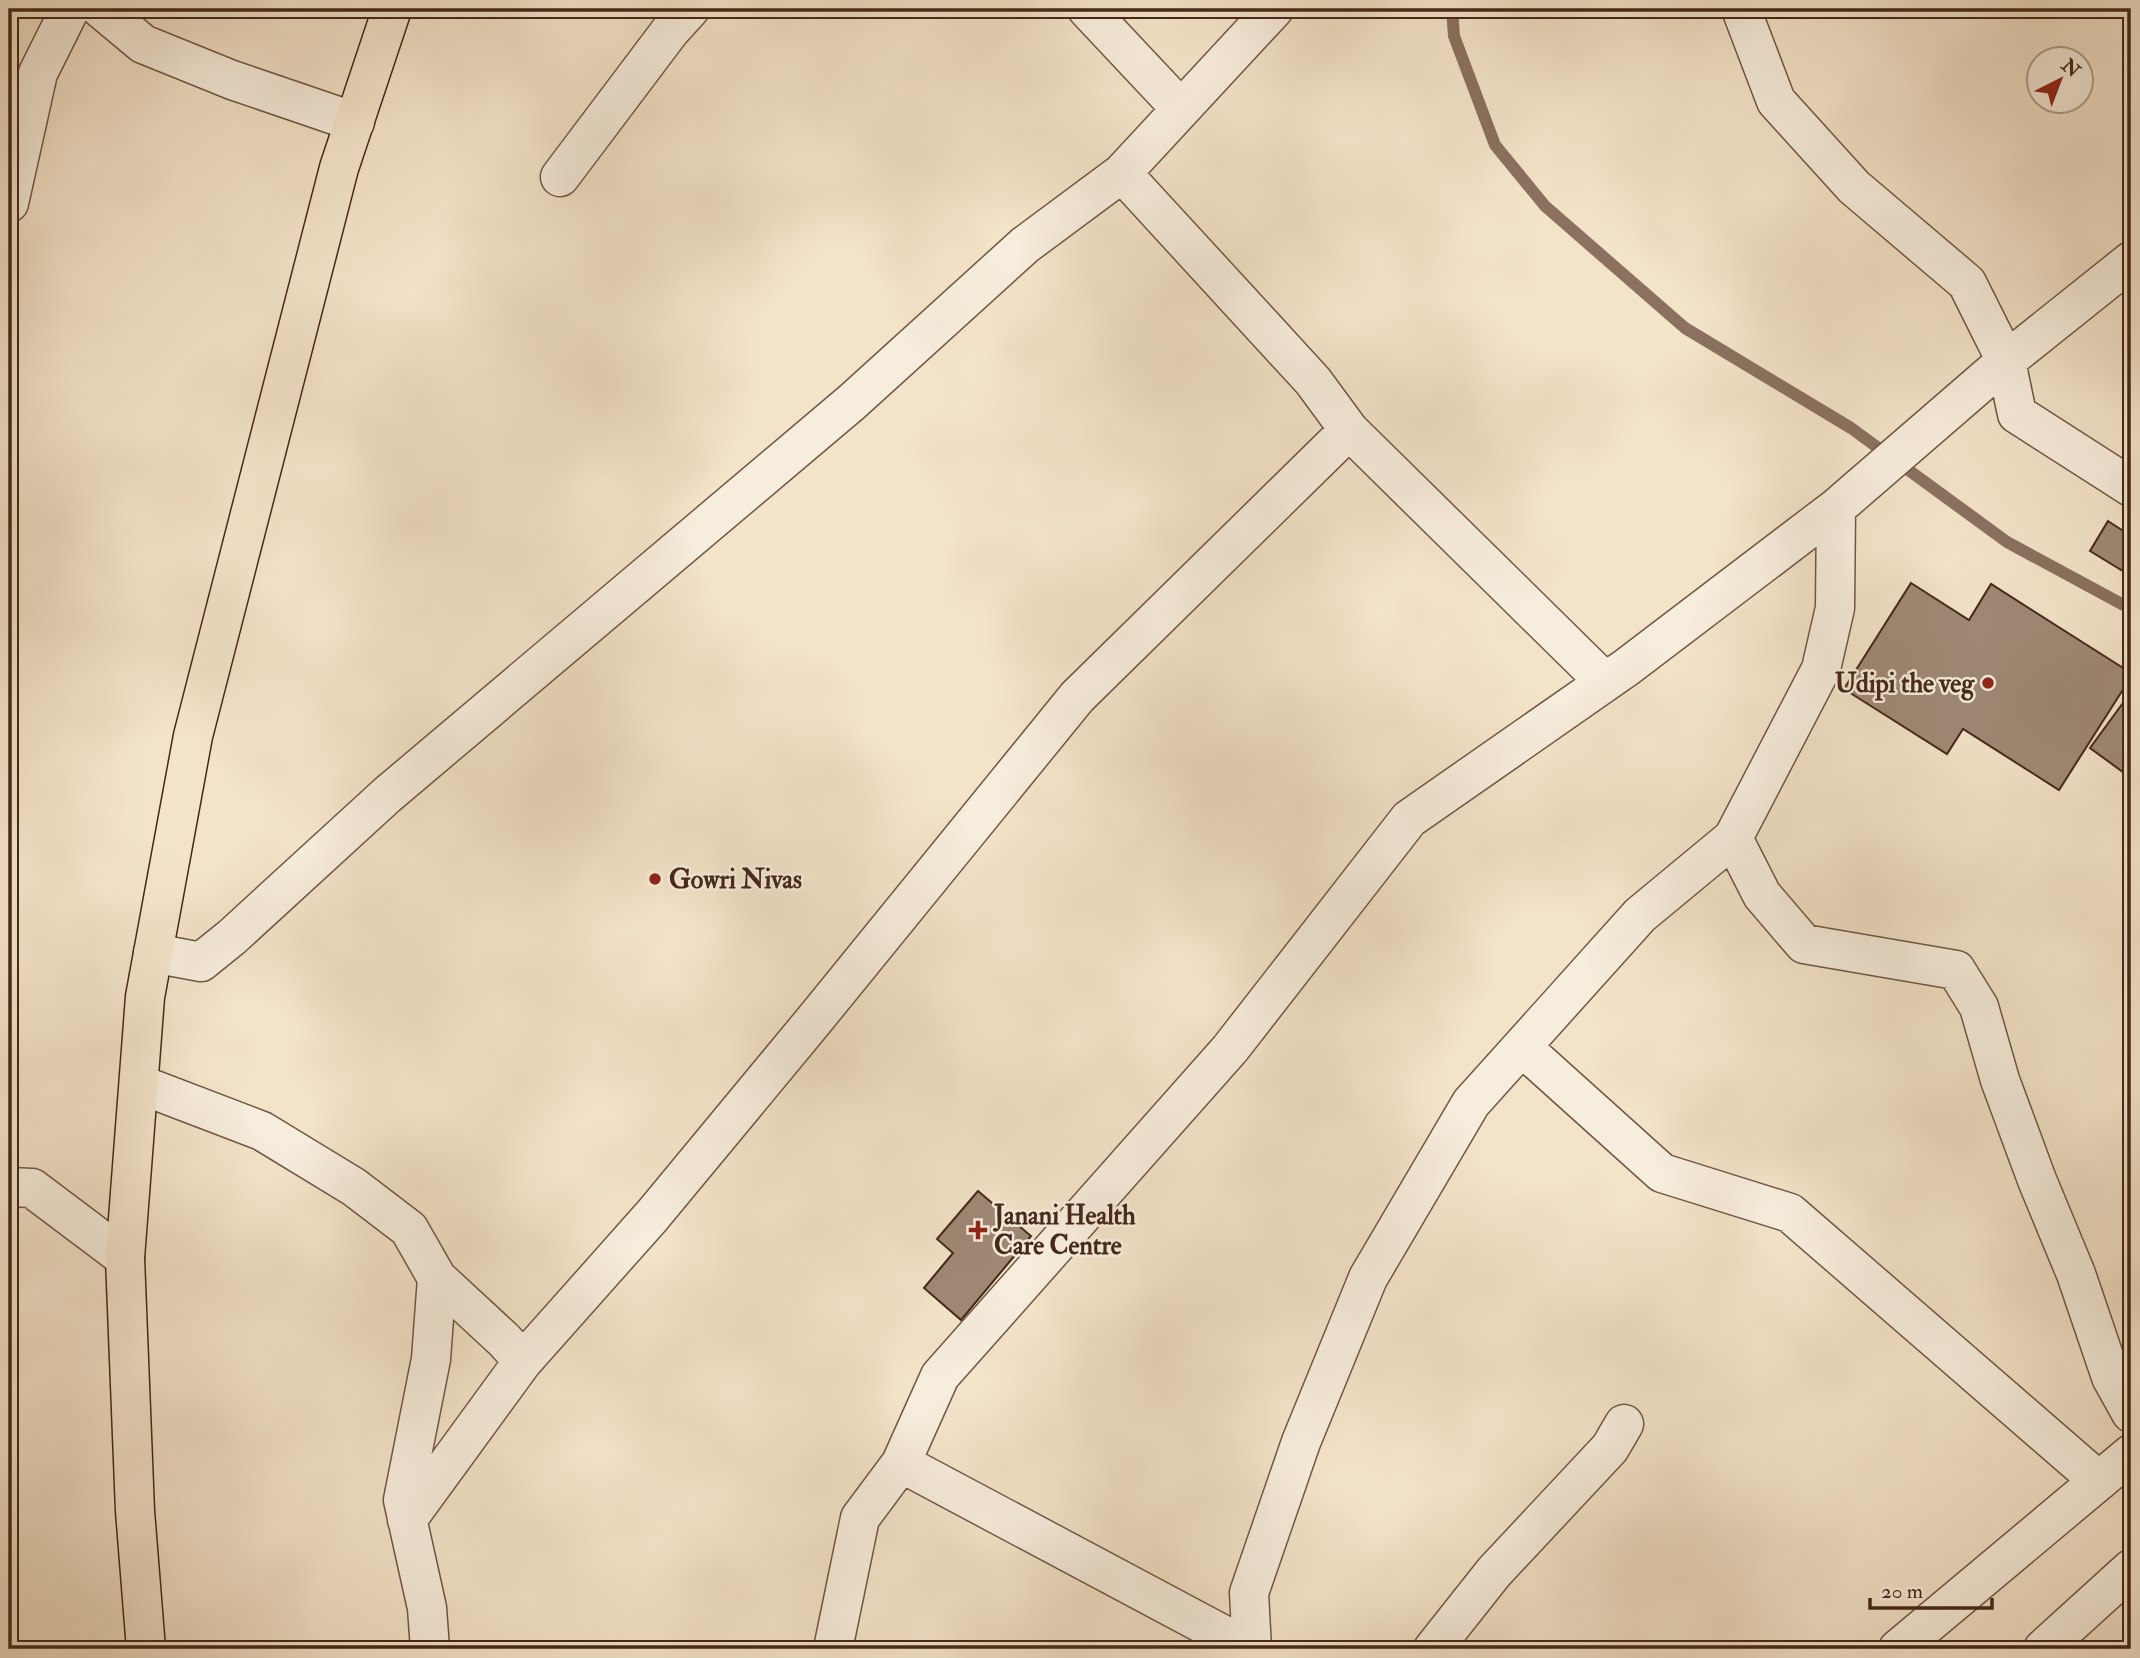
<svg xmlns="http://www.w3.org/2000/svg" width="2140" height="1658" font-family="'IM FELL Double Pica',serif">
  <style>
    .lines { fill: none; stroke-linecap: round; stroke-linejoin: round }
    .stream { stroke: #8a725f; stroke-width: 12 }
    .building { fill: #9f8975; stroke: #442819; stroke-width: 2 }
    .minor-casing { stroke: #705745; stroke-width: 41 }
    .major-casing { stroke: #442819; stroke-width: 41 }
    .minor { stroke: #f7eddc; stroke-width: 38 }
    .major { stroke: #f3e3c9; stroke-width: 38 }
    .poi-dot { fill: #8f2418; stroke: #f7eddc; stroke-width: 2.5 }
    .labels { text-anchor: middle; stroke-width: 5; stroke-linejoin: round; paint-order: stroke }
    .poi-label { font-size: 26px; font-weight: bold; fill: #442819; stroke: #f7eddc; text-anchor: start }
  </style>
  <rect width="100%" height="100%" fill="#f3e3c9"/>
  <filter id="stains"><feTurbulence type="fractalNoise" baseFrequency=".00286" numOctaves="4"/><feColorMatrix values="0 0 0 0 .2 0 0 0 0 .09 0 0 0 0 .02 0 0 0 .5 -.17"/></filter>
  <radialGradient id="worn" r=".72"><stop offset=".6" stop-color="#630" stop-opacity="0"/><stop offset="1" stop-color="#630" stop-opacity=".3"/></radialGradient>
  <g class="lines">
    <path class="stream" d="M 1452,9 L 1454,36 L 1495,145 L 1545,206 L 1685,328 L 1851,428 L 2007,542 L 2131,609"/>
  </g>
  <path class="building" d="M 2108,521 L 2131,536 L 2131,576 L 2090,551 Z
    M 1911,583 L 1969,620 L 1991,584 L 2131,673 L 2131,677 L 2059,790 L 1963,729 L 1947,754 L 1844,689 Z
    M 2131,692 L 2131,778 L 2090,748 Z
    M 978,1191 L 1031,1236 L 961,1320 L 924,1288 L 953,1253 L 937,1239 Z"/>
  <g class="lines">
    <g class="minor-casing">
      <path id="minor" d="M 101,9 L 143,44 L 232,80 L 355,122
        M 1087,9 L 1180,108
        M 1741,9 L 1776,101 L 1854,187 L 1967,283 L 2006,361 L 2017,414 L 2131,487
        M 1122,173 L 1313,381 L 1349,430 L 1605,682
        M 560,177 L 670,31 L 690,9
        M 9,203 L 38,73 L 70,9
        M 1733,838 L 1762,895 L 1804,944 L 1956,970 L 1979,1007 L 2000,1080 L 2037,1180 L 2076,1274 L 2111,1377 L 2131,1413
        M 153,953 L 201,962 L 232,937 L 387,795 L 852,402 L 1025,245 L 1122,173 L 1274,9
        M 1522,1047 L 1662,1173 L 1790,1213 L 2099,1481
        M 139,1084 L 262,1131 L 354,1187 L 409,1229 L 437,1278 L 431,1359 L 403,1500 L 427,1608 L 430,1649
        M 9,1187 L 32,1188 L 125,1258
        M 437,1278 L 504,1340 L 523,1361 L 652,1216 L 811,1024 L 1077,697 L 1349,430
        M 901,1463 L 1250,1649
        M 407,1520 L 523,1361
        M 833,1649 L 860,1518 L 901,1463 L 940,1376 L 1230,1049 L 1409,819 L 1627,667 L 1836,508 L 2006,361 L 2131,261
        M 1252,1649 L 1249,1593 L 1301,1442 L 1368,1278 L 1471,1103 L 1640,915 L 1733,838 L 1821,669 L 1835,608 L 1836,508
        M 1433,1649 L 1494,1572 L 1610,1448 L 1624,1424
        M 1898,1649 L 2131,1454
        M 2043,1649 L 2131,1569"/>
    </g>
    <g class="major-casing">
      <path id="major" d="M 146,1649 L 135,1511 L 125,1258 L 145,997 L 193,736 L 339,168 L 392,9"/>
    </g>
    <use href="#minor" class="minor"/>
    <use href="#major" class="major"/>
  </g>
  <g class="poi-dot">
    <circle cx="1988" cy="683" r="7"/>
    <circle cx="655" cy="879" r="7"/>
    <path d="M974.5 1219.5h7v7h7v7h-7v7h-7v-7h-7v-7h7z"/>
  </g>
  <g class="labels">
    <g class="poi-label">
      <text x="1974" y="692" text-anchor="end">Udipi the veg</text>
      <text x="669" y="888">Gowri Nivas</text>
      <text x="994" y="1224">Janani Health<tspan x="994" dy="30">Care Centre</tspan></text>
    </g>
  </g>
  <rect width="2140" height="1658" fill="none" stroke="#f3e3c9" stroke-width="35"/>
  <rect x="10" y="10" width="2119" height="1637" fill="none" stroke="#442819" stroke-width="3.5"/>
  <rect x="18" y="18" width="2105" height="1623" fill="none" stroke="#442819" stroke-width="2"/>
  <g transform="translate(2060 80) rotate(42)"><circle r="33" fill="#f7eddc" stroke="#af9e8e" stroke-width="2"/>
  <path d="M0-5L12 26L0 18L-12 26Z" fill="#8f2418"/>
  <text y="-10" font-size="19" font-weight="bold" text-anchor="middle" fill="#442819">N</text>
  </g>
  <path d="M1870 1598v10h122v-10" fill="none" stroke="#442819" stroke-width="3.5"/>
  <text x="1881" y="1598" font-size="21" fill="#442819" stroke="#f7eddc" stroke-width="5" paint-order="stroke">20 m</text>
  <rect width="100%" height="100%" filter="url(#stains)"/>
  <rect width="100%" height="100%" fill="url(#worn)"/>
</svg>
